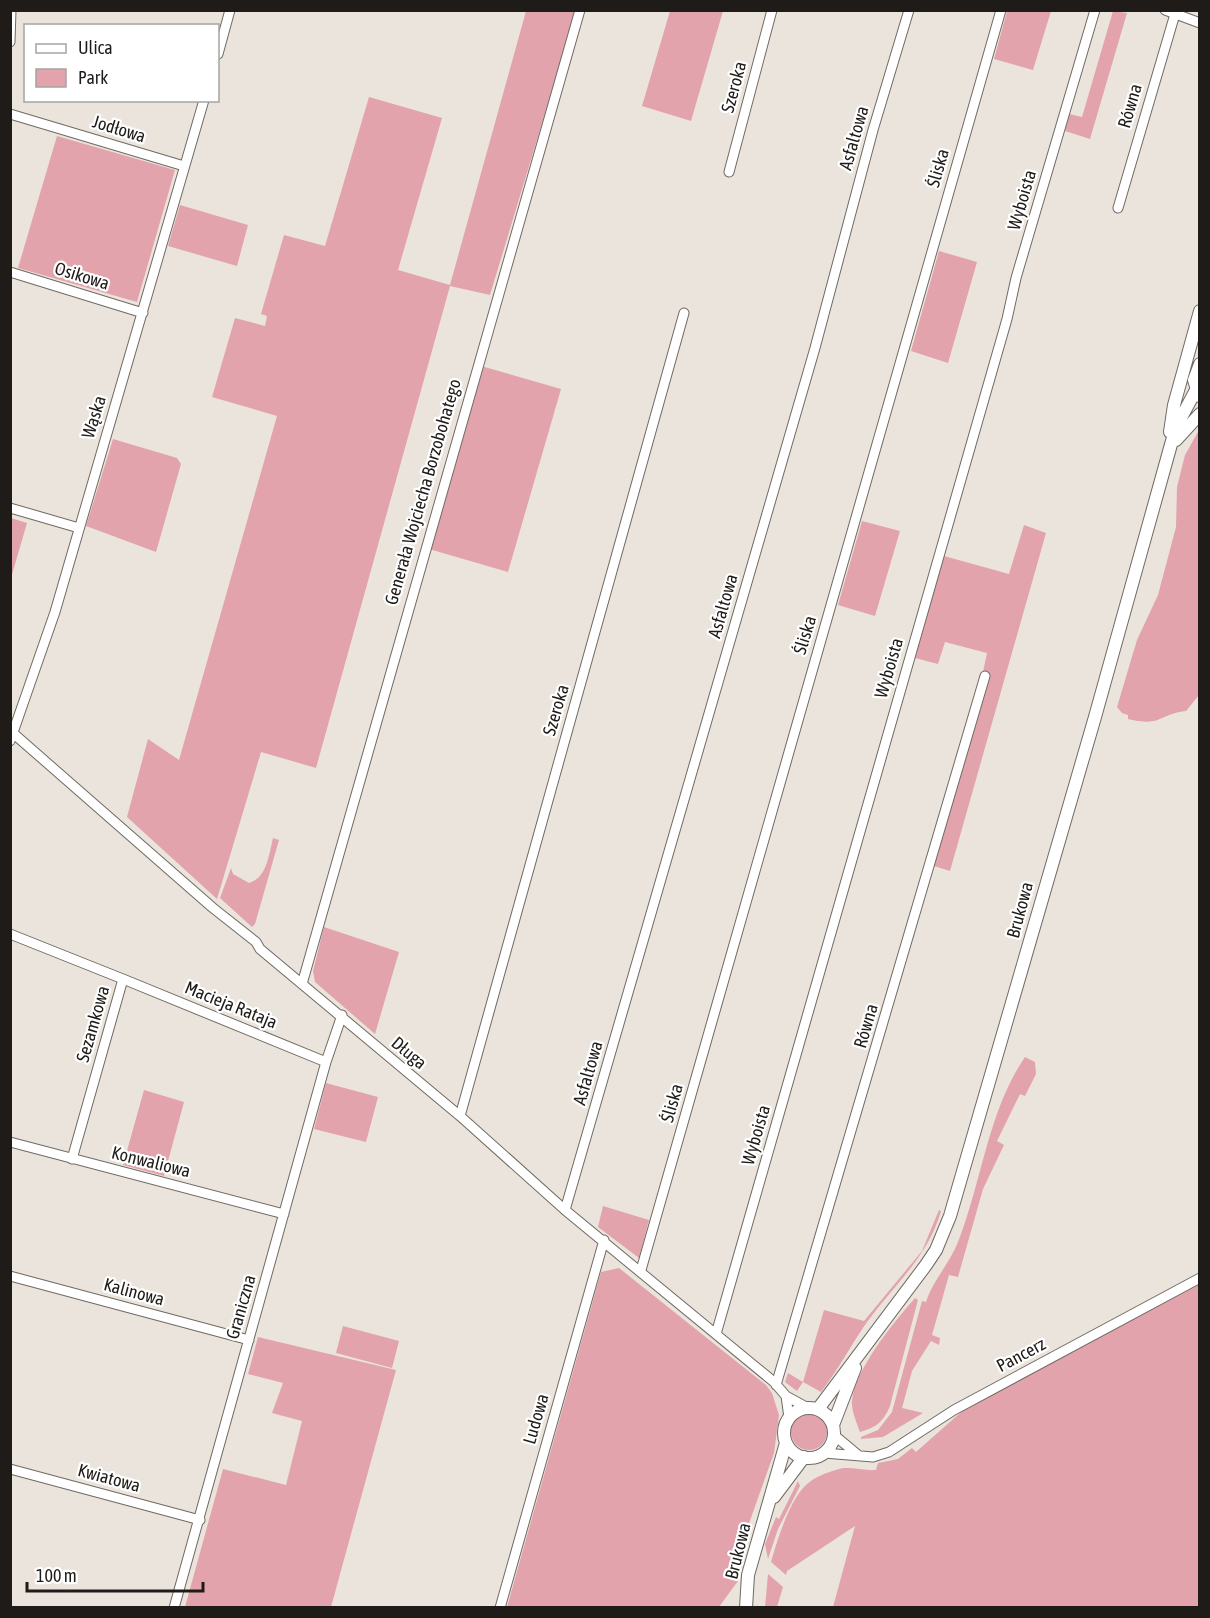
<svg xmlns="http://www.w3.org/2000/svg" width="1210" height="1618" font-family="'Asap Condensed',sans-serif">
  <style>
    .green { fill: #e2a3ac }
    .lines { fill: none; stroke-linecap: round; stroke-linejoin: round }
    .minor-casing { stroke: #6f6a62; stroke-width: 11 }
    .tertiary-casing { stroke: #6f6a62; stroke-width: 14 }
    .minor { stroke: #fff; stroke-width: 9 }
    .tertiary { stroke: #fff; stroke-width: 12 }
    .labels { text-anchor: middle; stroke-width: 4.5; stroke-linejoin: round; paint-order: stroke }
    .street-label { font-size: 18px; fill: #1e1b18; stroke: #fff }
  </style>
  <rect width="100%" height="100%" fill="#ebe4dc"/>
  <path class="green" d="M 526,11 L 576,11 L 490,295 L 450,286 L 316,768 L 261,752 L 217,899 L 127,817 L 148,739 L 179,760 L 277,416 L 212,397 L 235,318 L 265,326 L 267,316 L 261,314 L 284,235 L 325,246 L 369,97 L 442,118 L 398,270 L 450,285 Z
    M 670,11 L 723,11 L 691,121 L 642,106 Z
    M 1007,11 L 1051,11 L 1033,70 L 994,59 Z
    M 1113,11 L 1127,13 L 1090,139 L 1065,131 L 1069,114 L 1082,117 Z
    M 57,136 L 175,170 L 137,302 L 18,268 Z
    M 180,205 L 248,225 L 237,266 L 168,246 Z
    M 939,251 L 977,262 L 948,363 L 911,351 Z
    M 481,366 L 561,389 L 508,572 L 429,549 Z
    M 1199,430 L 1199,695 L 1186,711 C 1156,715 1163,727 1128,719 L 1128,715 L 1122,713 L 1117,707 L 1137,640 L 1158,595 L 1176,527 L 1177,487 L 1185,455 Z
    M 113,439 L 177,458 L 181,464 L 156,552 L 86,526 Z
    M 11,518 L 27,523 L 11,578 L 10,518 Z
    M 862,521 L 900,531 L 875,616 L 838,605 Z
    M 1024,525 L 1046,533 L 950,871 L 934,866 L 989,674 L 983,672 L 987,653 L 945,642 L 938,664 L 915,658 L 944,556 L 1009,574 Z
    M 273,838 L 279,840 L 255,924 L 252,927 L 220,898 L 231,868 L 233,874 L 249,883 C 267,878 269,854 273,838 Z
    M 324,927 L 399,952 L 375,1034 L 315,982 L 313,971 Z
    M 1025,1057 L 1035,1062 L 1036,1074 L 1025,1096 L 1020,1094 L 997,1141 L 1004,1145 L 983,1189 L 958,1277 L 949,1275 L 932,1335 L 940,1338 L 939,1345 L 931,1341 L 912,1371 L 902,1408 L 923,1413 L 883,1437 L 861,1439 L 861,1437 L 878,1430 L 892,1412 L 922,1301 L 926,1302 C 933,1280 950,1263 958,1242 C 982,1181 988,1111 1025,1057 Z
    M 326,1083 L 378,1097 L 366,1142 L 314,1129 Z
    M 144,1090 L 184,1102 L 164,1176 L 123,1165 Z
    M 603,1206 L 649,1220 L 639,1258 L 598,1227 Z
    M 939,1210 L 941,1211 C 928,1257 894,1285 867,1322 C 851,1345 838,1370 821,1392 L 803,1382 L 797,1391 L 785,1382 L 788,1373 L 803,1382 L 824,1310 L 864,1321 L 922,1251 Z
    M 619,1268 L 766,1385 L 772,1393 L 779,1415 L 774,1453 L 742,1543 L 738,1581 L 719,1607 L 507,1607 L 601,1272 Z
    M 1199,1283 L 1199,1607 L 833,1607 L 855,1526 L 787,1571 L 786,1575 L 771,1562 C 777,1541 789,1501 806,1485 C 814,1477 828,1472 839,1469 C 848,1466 865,1471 876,1470 L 878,1463 L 898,1459 L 912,1448 L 916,1452 L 969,1405 Z
    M 915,1298 L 918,1300 L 890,1406 C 884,1421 876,1428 860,1432 C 857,1424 851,1410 852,1401 C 855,1369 894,1322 915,1298 Z
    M 343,1326 L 399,1341 L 392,1368 L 336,1353 Z
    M 258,1337 L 396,1370 L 331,1607 L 185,1607 L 223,1469 L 286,1485 L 302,1421 L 272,1413 L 283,1383 L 248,1374 Z
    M791 1432a18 18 0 1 1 36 0a18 18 0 1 1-36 0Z
    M 798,1481 L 800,1486 L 778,1529 L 768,1559 L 765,1544 L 776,1517 L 779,1519 Z
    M 768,1574 L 783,1587 L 777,1607 L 765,1607 Z"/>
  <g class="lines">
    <g class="minor-casing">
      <path id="minor" d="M 1165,10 L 1200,23
        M 10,42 L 11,10
        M 218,54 L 230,10
        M 10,114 L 184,166
        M 729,172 L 772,10
        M 1118,208 L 1175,14
        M 10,272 L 143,313
        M 10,508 L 79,528
        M 14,734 L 213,908 L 256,942 L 260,949 L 460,1116 L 565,1210 L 774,1382 L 786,1396 L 808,1408
        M 10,741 L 55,612 L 204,100
        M 10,934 L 123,979 L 72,1159
        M 123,979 L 326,1062
        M 302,984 L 580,10
        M 460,1116 L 684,313
        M 10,1142 L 284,1214
        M 565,1210 L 815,348 L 873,130 L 909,10
        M 641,1270 L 1001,10
        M 10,1276 L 249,1340
        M 716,1334 L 1007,319 L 1016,278 L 1095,10
        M 776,1385 L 985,676
        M 786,1396 L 789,1418
        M 834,1435 L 858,1455
        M 824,1453 L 873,1457 L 889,1452 L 954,1410 L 1200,1278
        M 10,1469 L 200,1520
        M 174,1608 L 326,1062 L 342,1015
        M 500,1608 L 604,1240"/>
    </g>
    <g class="tertiary-casing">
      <path id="tertiary" d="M 1199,396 L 1194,380 L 1200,364
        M 1170,432 L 1174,405 L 1200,311
        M 1176,440 L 1200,414
        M784 1433a25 25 0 1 1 50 0a25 25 0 1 1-50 0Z
        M 818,1409 L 926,1265 L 936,1250 L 950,1216 L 1095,717 L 1170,448 L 1176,427 L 1196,390
        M 833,1425 L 855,1368
        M 774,1497 L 804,1457
        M 746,1608 L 748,1575 L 786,1443"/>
    </g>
    <use href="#minor" class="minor"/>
    <use href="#tertiary" class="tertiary"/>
  </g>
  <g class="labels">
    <g class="street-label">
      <text transform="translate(734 87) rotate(-75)" y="6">Szeroka</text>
      <text transform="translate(1130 106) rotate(-74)" y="6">Równa</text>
      <text transform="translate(119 129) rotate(17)" y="6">Jodłowa</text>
      <text transform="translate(854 138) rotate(-74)" y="6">Asfaltowa</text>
      <text transform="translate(938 168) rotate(-74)" y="6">Śliska</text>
      <text transform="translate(1022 200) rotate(-74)" y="6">Wyboista</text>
      <text transform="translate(82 276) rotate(17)" y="6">Osikowa</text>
      <text transform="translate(94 417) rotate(-73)" y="6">Wąska</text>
      <text transform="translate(423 492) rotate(-74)" y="6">Generała Wojciecha Borzobohatego</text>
      <text transform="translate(723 606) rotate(-74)" y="6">Asfaltowa</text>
      <text transform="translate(805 635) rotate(-73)" y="6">Śliska</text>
      <text transform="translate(889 668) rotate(-74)" y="6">Wyboista</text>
      <text transform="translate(556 710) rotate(-74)" y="6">Szeroka</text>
      <text transform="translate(1020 910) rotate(-75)" y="6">Brukowa</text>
      <text transform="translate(231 1005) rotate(22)" y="6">Macieja Rataja</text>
      <text transform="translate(93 1024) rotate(-74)" y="6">Sezamkowa</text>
      <text transform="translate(866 1026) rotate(-74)" y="6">Równa</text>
      <text transform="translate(409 1053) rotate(40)" y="6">Długa</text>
      <text transform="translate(588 1073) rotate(-74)" y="6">Asfaltowa</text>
      <text transform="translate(672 1103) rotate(-74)" y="6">Śliska</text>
      <text transform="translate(756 1135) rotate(-74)" y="6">Wyboista</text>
      <text transform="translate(151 1162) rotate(14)" y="6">Konwaliowa</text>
      <text transform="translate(134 1292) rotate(15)" y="6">Kalinowa</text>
      <text transform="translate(241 1307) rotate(-74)" y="6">Graniczna</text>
      <text transform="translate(1021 1355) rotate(-28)" y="6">Pancerz</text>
      <text transform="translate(536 1419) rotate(-74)" y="6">Ludowa</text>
      <text transform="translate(109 1478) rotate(15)" y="6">Kwiatowa</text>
      <text transform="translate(738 1551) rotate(-76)" y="6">Brukowa</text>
    </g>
  </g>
  <rect width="1210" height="1618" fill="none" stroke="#1e1b18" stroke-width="24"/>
  <rect x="24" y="24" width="195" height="78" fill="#ffffff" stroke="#a5a4a3" stroke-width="1.5"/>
  <rect x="36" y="44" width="30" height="9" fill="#ffffff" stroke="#a5a4a3" stroke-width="1.5"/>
  <text x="78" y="54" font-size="18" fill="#1e1b18">Ulica</text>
  <rect x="36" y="69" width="30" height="18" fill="#e2a3ac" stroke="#a5a4a3" stroke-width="1.5"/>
  <text x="78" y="84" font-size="18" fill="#1e1b18">Park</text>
  <path d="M27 1582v9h176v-9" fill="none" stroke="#1e1b18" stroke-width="3"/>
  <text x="36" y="1582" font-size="18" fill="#1e1b18" stroke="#ffffff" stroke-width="4.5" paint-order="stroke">100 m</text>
</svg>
